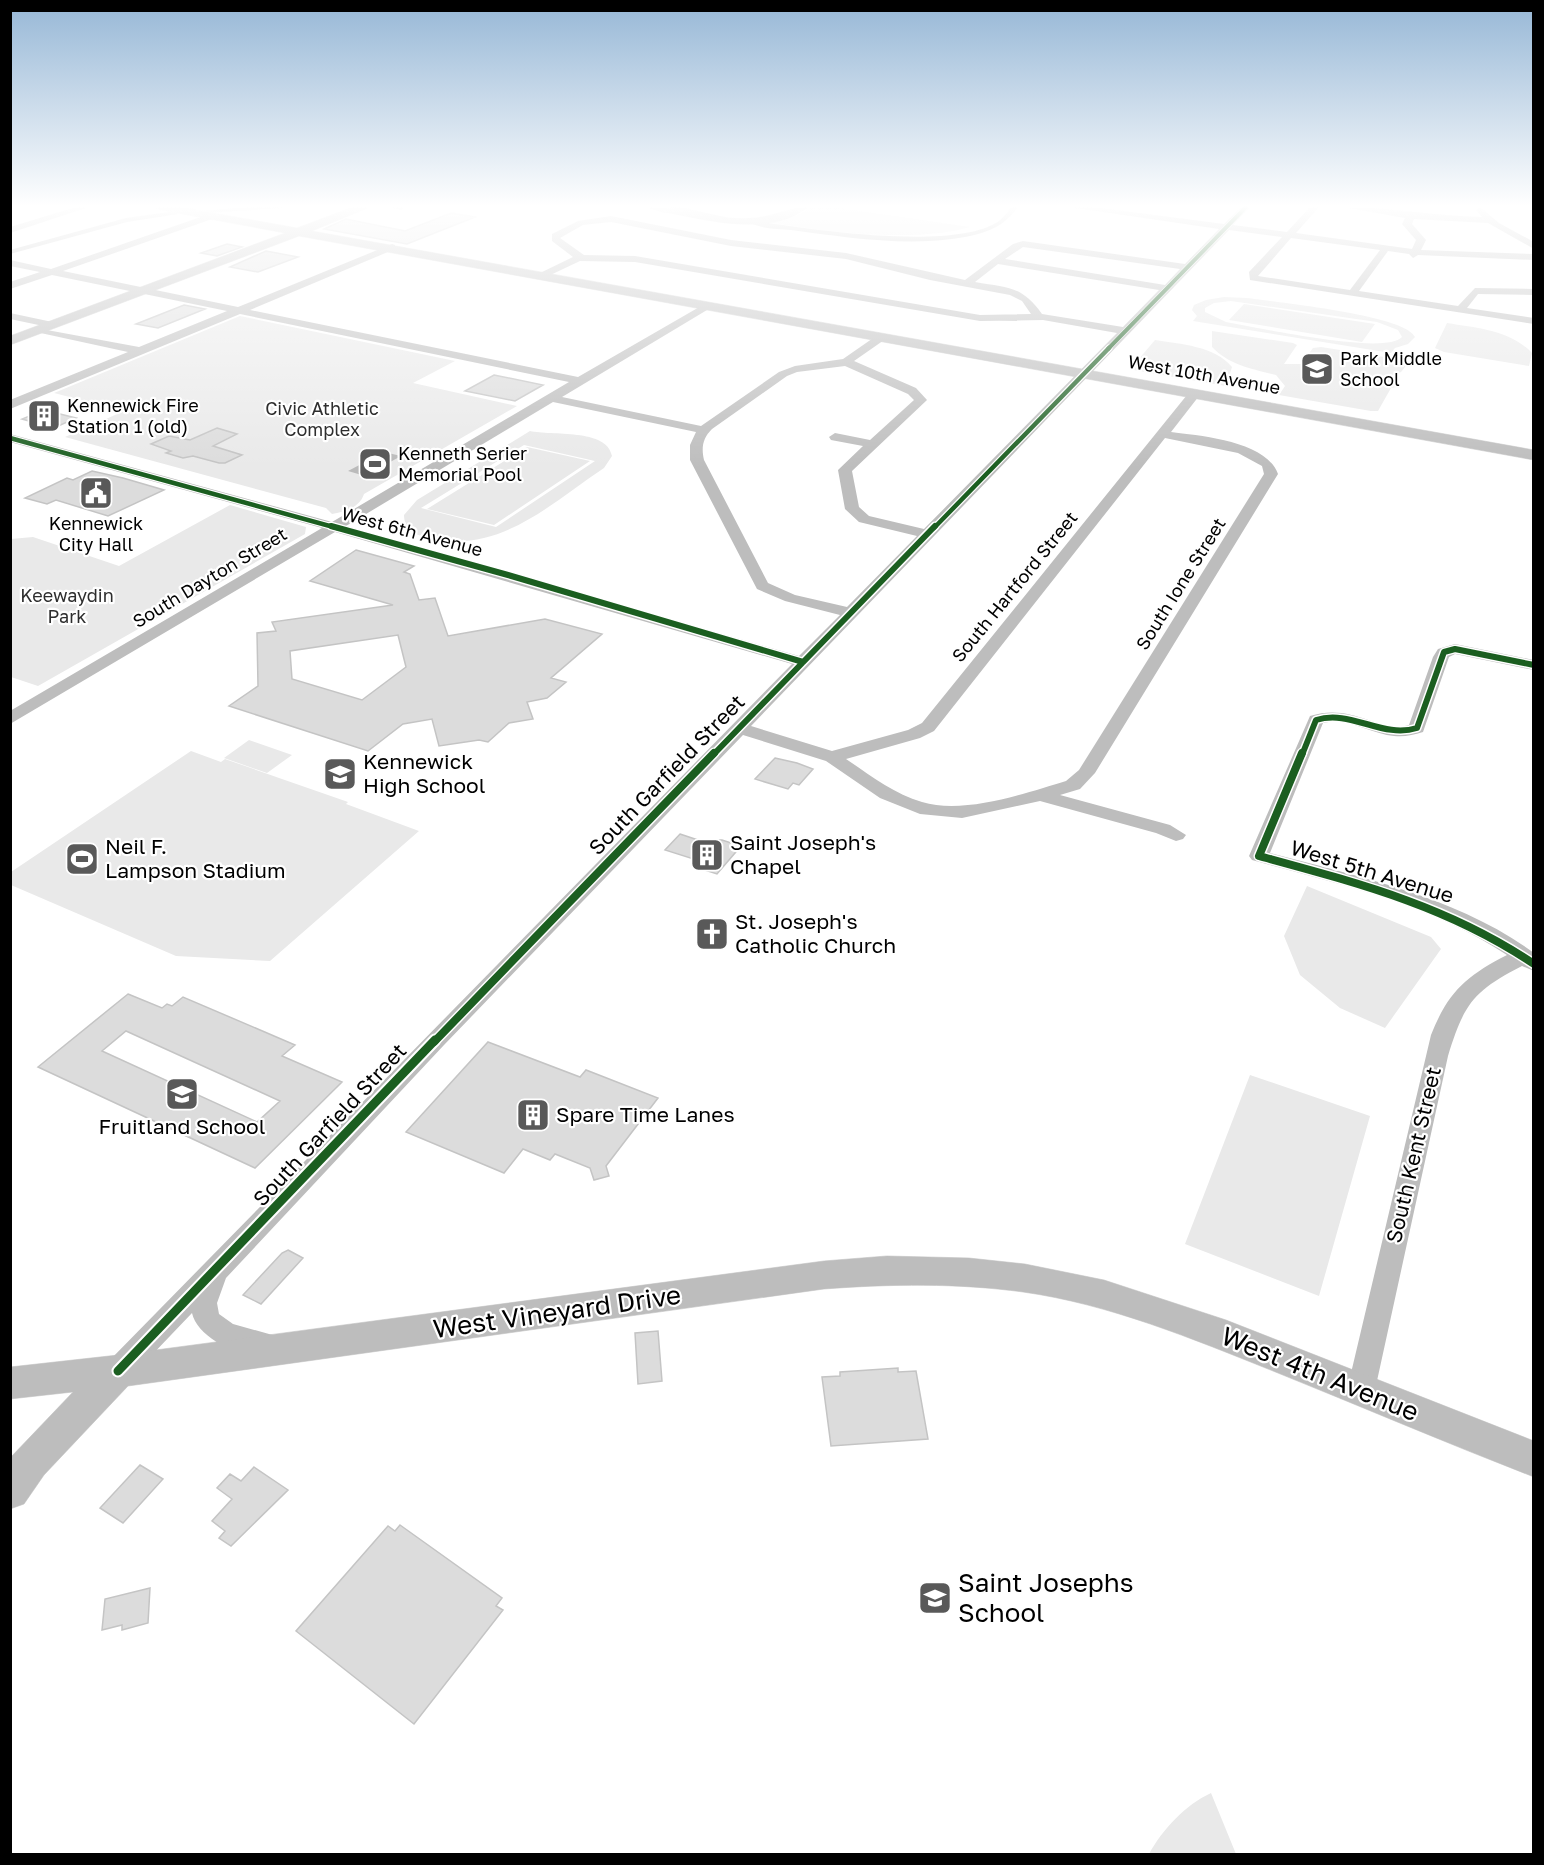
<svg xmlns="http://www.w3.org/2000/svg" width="1544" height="1865" font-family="'Golos Text',sans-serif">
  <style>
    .green { fill: #e9e9e9; fill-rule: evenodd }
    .water { fill: #bbb }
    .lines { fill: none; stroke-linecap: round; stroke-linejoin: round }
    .canal { fill: #bbb; fill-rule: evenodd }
    .building { fill: #dcdcdc; stroke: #c4c4c4; stroke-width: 1.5; fill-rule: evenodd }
    .major-casing { stroke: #dbdbdb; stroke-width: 1 }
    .minor { fill: #bdbdbd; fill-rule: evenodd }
    .major { fill: #bdbdbd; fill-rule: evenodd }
    .cycleway-far4-casing { stroke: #fff; stroke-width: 5 }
    .cycleway-far3-casing { stroke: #fff; stroke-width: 7 }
    .cycleway-far2-casing { stroke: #fff; stroke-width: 9 }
    .cycleway-far1-casing { stroke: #fff; stroke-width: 11 }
    .cycleway-casing { stroke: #fff; stroke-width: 13 }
    .cycleway-far4 { stroke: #1b5e20; stroke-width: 4 }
    .cycleway-far3 { stroke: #1b5e20; stroke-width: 4.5 }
    .cycleway-far2 { stroke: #1b5e20; stroke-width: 6 }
    .cycleway-far1 { stroke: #1b5e20; stroke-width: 8 }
    .cycleway { stroke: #1b5e20; stroke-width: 9 }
    .labels { text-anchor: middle; stroke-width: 4.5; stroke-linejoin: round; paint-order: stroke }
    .far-poi-label { font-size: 18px; fill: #000; stroke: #fff; text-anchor: start }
    .far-street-label { font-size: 18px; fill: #000; stroke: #fff }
    .far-park-label { font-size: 18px; fill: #2e2e2e; stroke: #fff }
    .poi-label { font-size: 21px; fill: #000; stroke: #fff; text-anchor: start }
    .street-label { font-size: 21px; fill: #000; stroke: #fff }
    .near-street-label { font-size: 26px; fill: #000; stroke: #fff }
    .near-poi-label { font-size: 26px; fill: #000; stroke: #fff; text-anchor: start }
  </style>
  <rect width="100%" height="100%" fill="#fff"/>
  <path class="green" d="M 812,207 L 833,207 L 970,227 C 914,243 825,232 768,222 L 796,216 Z
    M 1224,297 L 1247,298 C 1275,302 1406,315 1415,337 L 1408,344 L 1395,348 L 1391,353 L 1193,321 L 1197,316 L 1192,310 L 1194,305 L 1206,300 ZM 1231,301 L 1377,322 L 1398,330 L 1402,337 C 1385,356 1255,327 1226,322 L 1205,312 L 1205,308 L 1214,303 Z
    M 1244,304 L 1375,324 L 1362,342 L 1229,320 Z
    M 240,316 L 455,361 L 413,383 L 517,406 L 364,494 C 360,507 345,512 332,514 L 326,508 L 65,437 L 124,411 L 54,393 Z
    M 1447,323 C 1477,328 1510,330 1532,353 L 1529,366 L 1444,352 L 1435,348 Z
    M 1212,331 L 1293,343 L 1297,345 L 1284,364 L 1301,364 L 1313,348 L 1321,347 L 1410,361 L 1401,372 L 1388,377 L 1397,387 L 1391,388 L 1378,411 L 1371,411 L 1279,395 L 1285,386 L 1276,375 C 1252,369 1229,365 1212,347 Z
    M 1155,340 C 1180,344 1215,346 1232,367 L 1226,386 L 1134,370 L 1132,367 Z
    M 530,431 C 551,436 607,428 612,456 L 604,468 C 550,504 499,555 428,538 C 415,535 404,529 404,515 L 417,500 ZM 524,445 L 595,461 L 496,527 L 421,508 Z
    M 527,447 L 590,461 L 494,525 L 427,509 Z
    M 230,505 L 306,527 L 305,534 L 38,686 L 11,677 L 11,539 L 33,537 L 119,566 Z
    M 249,740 L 292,755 L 267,773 L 224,758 Z
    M 191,751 L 221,762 L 225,759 L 348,802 L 346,804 L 419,831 L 270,961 L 176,956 L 11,885 L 11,872 Z
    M 1307,886 L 1431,937 L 1441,949 L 1385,1028 L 1340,1008 L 1300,975 L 1284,936 Z
    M 1250,1075 L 1370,1116 L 1319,1296 L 1185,1244 Z
    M 1211,1793 L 1236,1854 L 1149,1854 C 1163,1829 1185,1805 1211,1793 Z"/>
  <path class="water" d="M 384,452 L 401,456 L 365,476 L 348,471 Z"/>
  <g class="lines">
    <path class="canal" d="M 248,207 L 297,207 L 206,213 L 202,211 Z
      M 666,207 L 680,207 L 729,218 L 725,220 Z
      M 1011,207 L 1018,207 C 1007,222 996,229 978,234 C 919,249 851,238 791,230 C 779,229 762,229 751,223 L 755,221 C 808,229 955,252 999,221 C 1004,217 1008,212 1011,207 Z
      M 176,211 L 178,214 L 127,222 L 10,254 L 10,250 L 126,218 Z"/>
  </g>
  <path class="building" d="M 451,213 L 475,217 L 407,244 L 324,229 L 346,219 L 405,231 Z
    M 227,244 L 242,247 L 217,256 L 201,253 Z
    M 266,251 L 298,257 L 258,272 L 230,267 Z
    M 184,305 L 205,309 L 158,328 L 136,324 Z
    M 494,375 L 543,385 L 515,401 L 465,391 Z
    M 44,410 L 76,418 L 54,428 L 22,419 Z
    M 217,428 L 237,434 L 213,446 L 242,455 L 225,463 L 219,463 L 193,456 L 183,458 L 166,453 L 171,451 L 151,444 L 169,436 L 190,440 Z
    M 92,471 L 123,478 L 164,490 L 108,516 L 56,500 L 47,504 L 25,498 L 67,478 L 73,480 Z
    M 356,550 L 414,566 L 404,572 L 410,574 L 419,600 L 435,598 L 448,636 L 545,619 L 602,634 L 551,678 L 566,682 L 547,698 L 527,702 L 533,719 L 509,723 L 488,742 L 479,740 L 439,746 L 432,719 L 403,724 L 368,751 L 229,706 L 258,686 L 257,633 L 276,631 L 272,622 L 393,605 L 310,581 ZM 398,635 L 406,667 L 362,700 L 292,679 L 290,651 Z
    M 775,758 L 797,763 L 813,769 L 799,785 L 793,783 L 788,789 L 755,779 Z
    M 680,834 L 710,844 L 713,840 L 722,840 L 741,846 L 717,874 L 698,868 L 700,866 L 693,864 L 697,860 L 665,850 Z
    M 128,994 L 162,1008 L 167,1004 L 172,1006 L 183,997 L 295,1045 L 282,1056 L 342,1082 L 255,1168 L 38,1067 ZM 126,1031 L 280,1101 L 257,1122 L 102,1051 Z
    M 488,1042 L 580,1077 L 586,1070 L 658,1098 L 606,1166 L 609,1176 L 594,1180 L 590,1168 L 555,1154 L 550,1160 L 523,1149 L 504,1173 L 406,1132 Z
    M 288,1250 L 303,1258 L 261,1304 L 243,1295 L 282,1253 Z
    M 658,1331 L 662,1381 L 638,1384 L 635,1333 Z
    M 898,1368 L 898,1372 L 916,1371 L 928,1439 L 831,1446 L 822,1377 L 840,1376 L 840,1372 Z
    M 140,1465 L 163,1479 L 123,1523 L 100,1508 Z
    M 254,1467 L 288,1490 L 231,1546 L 219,1538 L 225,1531 L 212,1521 L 232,1499 L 217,1488 L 230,1474 L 241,1481 Z
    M 400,1525 L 502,1598 L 496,1606 L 503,1610 L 414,1724 L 296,1631 L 388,1526 L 395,1531 Z
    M 150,1588 L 148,1623 L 122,1630 L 122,1625 L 102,1630 L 105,1599 Z"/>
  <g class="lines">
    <g class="major-casing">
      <path id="major" d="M 155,207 L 180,207 L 297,228 L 353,207 L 370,207 L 312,231 L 1534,450 L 1534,460 L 299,236 L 10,345 L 10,336 L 285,233 L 161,210 Z
        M 887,1256 L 969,1258 L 1025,1264 L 1104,1280 L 1226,1320 L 1534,1441 L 1534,1477 C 1446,1443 1360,1406 1273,1371 C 1193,1339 1109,1304 1023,1292 C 957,1283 891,1284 824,1289 L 128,1386 L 44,1475 L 24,1504 L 10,1509 L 10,1458 L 73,1392 L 10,1399 L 10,1367 L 118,1355 L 824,1261 Z"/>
    </g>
    <path class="minor" d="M 76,207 L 89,207 L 10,233 L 10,227 Z
      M 388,207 L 405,207 L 401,210 Z
      M 648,207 C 682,207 715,220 749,218 C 770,218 788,207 808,207 C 775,235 717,223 678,215 C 669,213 655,212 648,207 Z
      M 1069,207 L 1093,207 L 1224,224 L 1241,207 L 1250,207 L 1233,225 L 1287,232 L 1310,207 L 1319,207 L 1296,233 L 1412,249 L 1416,240 L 1402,224 L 1405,218 L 1343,207 C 1390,207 1435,216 1482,217 L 1476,210 L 1480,207 L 1499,223 L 1534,242 L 1534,249 L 1488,223 L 1414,219 L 1412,224 L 1426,240 L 1421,250 L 1534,254 L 1534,260 L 1418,255 L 1413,258 L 1409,254 L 1388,251 L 1359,291 L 1458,306 L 1475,288 L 1534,289 L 1534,295 L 1478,294 L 1467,308 L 1534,318 L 1534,324 L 1250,280 L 1249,272 L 1282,237 L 1229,230 L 751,726 L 832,751 L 908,730 L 922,723 L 1191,390 L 1199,390 L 1199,396 L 1171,432 C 1202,436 1266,441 1278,474 L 1095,773 L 1080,789 L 1060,795 L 1170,825 L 1186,835 L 1183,839 L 1176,841 L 1156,833 L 1040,801 L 962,818 L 920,814 L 880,798 L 826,761 L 743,735 L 444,1045 L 226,1278 L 217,1303 L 219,1314 L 233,1324 L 276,1336 L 280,1345 L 276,1354 C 251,1363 198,1341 192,1313 L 128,1380 L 118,1384 L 108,1380 L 104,1371 L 108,1362 L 792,664 L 335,532 L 10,724 L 10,711 L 322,528 L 10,442 L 10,434 L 332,522 L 569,382 L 240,314 L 10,409 L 10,400 L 128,352 L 36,332 L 36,328 L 139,347 L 227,311 L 52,275 L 10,289 L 10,282 L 40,272 L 10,266 L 10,260 L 51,269 L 212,213 L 217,216 L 215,218 L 63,271 L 238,307 L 392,244 L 395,245 L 395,249 L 250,310 L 578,377 L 708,302 L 713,305 L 712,307 L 562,397 L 701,426 L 779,372 L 795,366 L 843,359 L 879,334 L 887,334 L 887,338 L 854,361 L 916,388 L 927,400 L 852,471 L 859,507 L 869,516 L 924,529 L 1117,333 L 1043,320 L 980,321 L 635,262 L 580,261 L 544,278 L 540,277 L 540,273 L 573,257 L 552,241 L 552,234 L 578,221 L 611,216 L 731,240 L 846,253 L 965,280 L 1013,244 L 1023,241 L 1185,264 L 1219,229 ZM 611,222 L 731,246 L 846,259 L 930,280 L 1010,295 L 1022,301 L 1031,314 L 980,315 L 635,256 L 584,255 L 560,238 L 583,225 ZM 1291,238 L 1380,250 L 1350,290 L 1258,276 ZM 1023,247 L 1180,269 L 1165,285 L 1005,259 ZM 998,264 L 1159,290 L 1123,327 L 1042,314 C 1021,285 1008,288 975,282 ZM 845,366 L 908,394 L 914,400 L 870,440 L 835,433 L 829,437 L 831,440 L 863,446 L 838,470 L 845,509 L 859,522 L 917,536 L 847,607 L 795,595 L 768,583 L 704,460 C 701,447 703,438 712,429 L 787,376 L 797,372 ZM 553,402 L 696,432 L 690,445 L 690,460 L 757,589 L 785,601 L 840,615 L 799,656 L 346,526 ZM 1165,438 L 1238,453 L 1262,466 L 1264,474 L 1079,770 L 1066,781 C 1026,793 964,815 922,802 C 894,794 870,775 846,759 L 920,738 L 934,731 Z
      M 10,313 L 57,323 L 58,325 L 53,328 L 10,319 Z
      M 1455,644 L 1534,660 L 1534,670 L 1455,654 L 1449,657 L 1423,732 C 1413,735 1405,737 1394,736 C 1371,734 1347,716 1323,723 L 1270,853 C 1360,877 1458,897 1534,953 L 1534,971 L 1522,966 C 1473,991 1464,1004 1448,1056 L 1375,1390 L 1371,1399 L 1361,1403 L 1351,1399 L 1347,1390 L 1431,1035 C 1448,992 1466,976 1507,955 C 1431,904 1339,884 1252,860 L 1249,856 L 1310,716 C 1353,702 1379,734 1409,725 L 1433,657 L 1438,649 Z"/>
    <use href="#major" class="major"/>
    <g class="cycleway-far4-casing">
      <path id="cycleway-far4" d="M 1108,349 L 1246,207"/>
    </g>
    <g class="cycleway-far3-casing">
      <path id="cycleway-far3" d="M 10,438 L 337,528
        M 934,528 L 1109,348"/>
    </g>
    <g class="cycleway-far2-casing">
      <path id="cycleway-far2" d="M 331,526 L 508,575 L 803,662
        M 713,755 L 935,526
        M 1302,755 L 1316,720 C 1351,709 1382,739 1417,728 L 1444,652 L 1455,649 L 1534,665"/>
    </g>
    <g class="cycleway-far1-casing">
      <path id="cycleway-far1" d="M 1302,753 L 1259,856 C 1358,883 1448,906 1534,964
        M 434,1042 L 714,753"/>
    </g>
    <g class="cycleway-casing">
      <path id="cycleway" d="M 118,1371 L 435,1040"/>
    </g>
    <use href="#cycleway-far4" class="cycleway-far4"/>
    <use href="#cycleway-far3" class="cycleway-far3"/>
    <use href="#cycleway-far2" class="cycleway-far2"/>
    <use href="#cycleway-far1" class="cycleway-far1"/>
    <use href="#cycleway" class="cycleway"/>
  </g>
  <linearGradient id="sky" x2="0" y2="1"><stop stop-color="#96b7d6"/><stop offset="0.44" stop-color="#fff"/><stop offset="1" stop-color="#fff" stop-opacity="0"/></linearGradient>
  <rect width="1544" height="468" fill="url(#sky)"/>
  <defs>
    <g id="school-square" transform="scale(1.725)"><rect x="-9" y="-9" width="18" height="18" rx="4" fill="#595959" stroke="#fff"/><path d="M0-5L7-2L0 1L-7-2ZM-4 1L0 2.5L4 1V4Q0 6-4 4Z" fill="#fff"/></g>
    <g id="building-square" transform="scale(1.725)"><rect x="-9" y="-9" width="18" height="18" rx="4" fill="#595959" stroke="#fff"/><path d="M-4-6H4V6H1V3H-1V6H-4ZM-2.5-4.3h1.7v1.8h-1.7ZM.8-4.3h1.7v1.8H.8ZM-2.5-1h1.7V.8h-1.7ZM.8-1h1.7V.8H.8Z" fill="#fff"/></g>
    <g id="stadium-square" transform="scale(1.725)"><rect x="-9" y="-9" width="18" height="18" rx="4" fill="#595959" stroke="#fff"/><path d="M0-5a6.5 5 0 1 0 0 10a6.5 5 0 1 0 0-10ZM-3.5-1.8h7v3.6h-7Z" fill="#fff"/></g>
    <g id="civic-square" transform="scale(1.725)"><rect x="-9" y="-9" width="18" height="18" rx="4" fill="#595959" stroke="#fff"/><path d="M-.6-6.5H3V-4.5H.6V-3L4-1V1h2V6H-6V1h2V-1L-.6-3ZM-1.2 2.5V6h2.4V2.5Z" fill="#fff"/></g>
    <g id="church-square" transform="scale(1.725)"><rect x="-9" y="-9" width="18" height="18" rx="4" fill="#595959" stroke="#fff"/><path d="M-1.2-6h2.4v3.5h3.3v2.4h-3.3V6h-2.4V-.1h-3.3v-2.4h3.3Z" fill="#fff"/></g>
  </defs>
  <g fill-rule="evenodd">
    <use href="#school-square" x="1317" y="369"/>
    <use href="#building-square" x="44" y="416"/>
    <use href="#stadium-square" x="375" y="464"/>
    <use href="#civic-square" x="96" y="493"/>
    <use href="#school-square" x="340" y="774"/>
    <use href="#building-square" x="707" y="855"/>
    <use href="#stadium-square" x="82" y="859"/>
    <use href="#church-square" x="712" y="934"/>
    <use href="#school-square" x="182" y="1094"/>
    <use href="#building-square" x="533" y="1115"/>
    <use href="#school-square" x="935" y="1598"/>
  </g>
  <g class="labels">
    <g class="far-poi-label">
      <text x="1340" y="365">Park Middle<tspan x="1340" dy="21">School</tspan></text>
      <text x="67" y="412">Kennewick Fire<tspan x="67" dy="21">Station 1 (old)</tspan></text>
      <text x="398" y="460">Kenneth Serier<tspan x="398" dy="21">Memorial Pool</tspan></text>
      <text x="96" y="530" text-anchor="middle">Kennewick<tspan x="96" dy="21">City Hall</tspan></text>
    </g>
    <g class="far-street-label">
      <text transform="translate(1204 375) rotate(10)" y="6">West 10th Avenue</text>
      <text transform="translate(412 532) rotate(15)" y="6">West 6th Avenue</text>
      <text transform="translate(210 578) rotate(-31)" y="6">South Dayton Street</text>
      <text transform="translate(1181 584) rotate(-58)" y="6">South Ione Street</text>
      <text transform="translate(1015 587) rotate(-51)" y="6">South Hartford Street</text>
    </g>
    <g class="far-park-label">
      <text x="322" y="415">Civic Athletic<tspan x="322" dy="21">Complex</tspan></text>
      <text x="67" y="602">Keewaydin<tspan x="67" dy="21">Park</tspan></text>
    </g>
    <g class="poi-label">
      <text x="363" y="769">Kennewick<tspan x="363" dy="24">High School</tspan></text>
      <text x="730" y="850">Saint Joseph's<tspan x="730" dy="24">Chapel</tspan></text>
      <text x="105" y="854">Neil F.<tspan x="105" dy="24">Lampson Stadium</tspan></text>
      <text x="735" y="929">St. Joseph's<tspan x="735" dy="24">Catholic Church</tspan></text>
      <text x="556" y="1122">Spare Time Lanes</text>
      <text x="182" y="1134" text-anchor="middle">Fruitland School</text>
    </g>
    <g class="street-label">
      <text transform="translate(667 775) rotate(-46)" y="7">South Garfield Street</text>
      <text transform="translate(1372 872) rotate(17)" y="7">West 5th Avenue</text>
      <text transform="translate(330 1125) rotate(-47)" y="7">South Garfield Street</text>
      <text transform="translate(1414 1155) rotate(-77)" y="7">South Kent Street</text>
    </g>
    <g class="near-street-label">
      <text transform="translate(557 1312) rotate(-8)" y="9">West Vineyard Drive</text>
      <text transform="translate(1320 1374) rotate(22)" y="9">West 4th Avenue</text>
    </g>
    <g class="near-poi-label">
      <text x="958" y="1592">Saint Josephs<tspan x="958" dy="30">School</tspan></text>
    </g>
  </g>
  <rect width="1544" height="1865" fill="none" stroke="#000000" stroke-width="24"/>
</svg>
